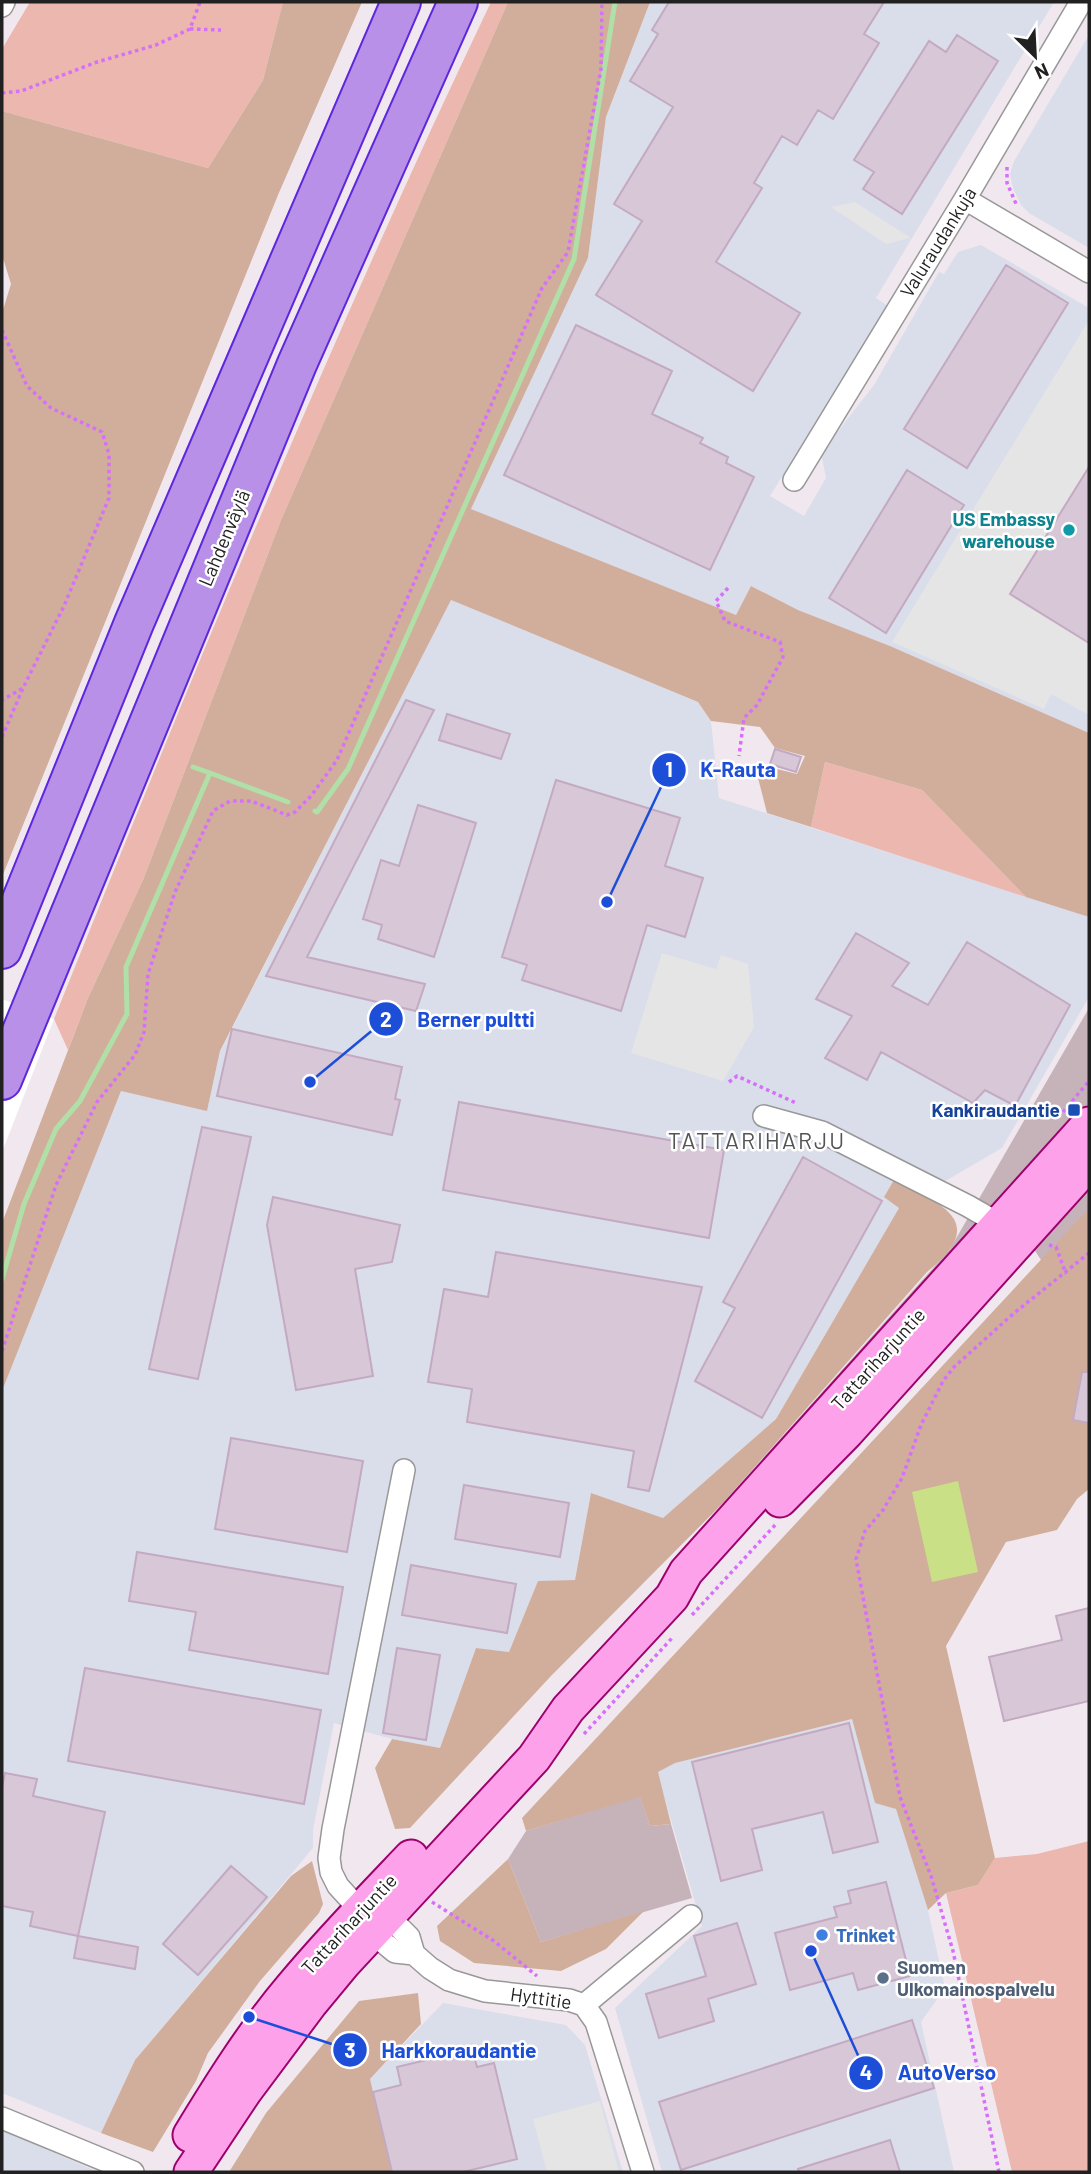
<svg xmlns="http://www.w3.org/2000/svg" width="1091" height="2174" font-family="Barlow,sans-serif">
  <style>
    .industrial { fill: #daddea }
    .construction { fill: #c6b3ba }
    .grass { fill: #ebb7ae }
    .forest { fill: #d1ae9c }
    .pitch { fill: #cae086 }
    .parking { fill: #e5e5e5 }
    .pier { fill: #fff }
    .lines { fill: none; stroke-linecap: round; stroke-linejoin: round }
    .stream { stroke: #b0dfa8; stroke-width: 5 }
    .building { fill: #d8c8d7; stroke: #c3aac2; stroke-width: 2 }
    .street-casing { stroke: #989898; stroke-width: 24 }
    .primary-casing { stroke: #9e006e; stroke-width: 37 }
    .highway-casing { stroke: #5c27dd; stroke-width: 42 }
    .path { stroke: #d66ffb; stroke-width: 3.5; stroke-dasharray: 3.5 3.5; stroke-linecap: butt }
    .street { stroke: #fff; stroke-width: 21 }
    .primary { stroke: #fda2ea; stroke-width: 33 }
    .highway { stroke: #b890e8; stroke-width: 38 }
    .culture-dot { fill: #0f9aa8; stroke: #fff; stroke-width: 2.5 }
    .transit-dot { fill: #1a4fb4; stroke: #fff; stroke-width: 2.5 }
    .shop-dot { fill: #3f7fe0; stroke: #fff; stroke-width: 2.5 }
    .service-dot { fill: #5c6f8a; stroke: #fff; stroke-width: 2.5 }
    .labels { text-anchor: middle; stroke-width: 5; stroke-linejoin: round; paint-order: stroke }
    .street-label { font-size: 19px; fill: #212121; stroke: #fff }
    .culture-label { font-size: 19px; font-weight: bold; fill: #0d838f; stroke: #fff; text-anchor: end }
    .transit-label { font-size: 19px; font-weight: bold; fill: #164399; stroke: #fff; text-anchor: end }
    .shop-label { font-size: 19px; font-weight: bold; fill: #366cbe; stroke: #fff; text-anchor: start }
    .service-label { font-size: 19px; font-weight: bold; fill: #4e5e75; stroke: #fff; text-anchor: start }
    .quarter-label { font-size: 23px; letter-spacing: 2px; fill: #545454; stroke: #fff }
    .leader { fill: none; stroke: #1d4ed8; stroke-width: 2.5 }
    .callout-dot { fill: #1d4ed8; stroke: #fff; stroke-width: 2.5 }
    .mark-label { font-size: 21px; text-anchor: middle; font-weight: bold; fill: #fff }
    .callout-label { font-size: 21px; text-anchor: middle; font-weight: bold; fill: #1d4ed8; stroke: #fff; stroke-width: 5; stroke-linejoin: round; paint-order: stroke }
  </style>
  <rect width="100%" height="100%" fill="#f1e8ef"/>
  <path class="industrial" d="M 650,2 L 1054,2 L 876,298 L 888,306 L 770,496 L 804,516 L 826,478 L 821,453 L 874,385 L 939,272 L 944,274 L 958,252 L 981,245 L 1089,308 L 1089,733 L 890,646 L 798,610 L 751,586 L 736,615 L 471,509 L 588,258 L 606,117 Z
    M 1089,35 L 1089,248 L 1029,213 L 1021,205 L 1013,188 L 1010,174 L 1014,161 Z
    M 451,600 L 698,702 L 711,721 L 719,798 L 1089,917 L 1089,997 L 1002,1148 L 899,1208 L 776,1419 L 663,1518 L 591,1493 L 575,1580 L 538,1582 L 509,1652 L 476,1648 L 440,1748 L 392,1739 L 334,1723 L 313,1830 L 313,1848 L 135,2060 L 101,2133 L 2,2093 L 2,1391 L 121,1091 L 207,1110 L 220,1052 Z
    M 852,1719 L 875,1802 L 896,1809 L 928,1910 L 945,1988 L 921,2022 L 954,2172 L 662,2172 L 615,2008 L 702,1926 L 657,1772 L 674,1763 Z
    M 443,2003 L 566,2025 L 585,2045 L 623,2172 L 392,2172 L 370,2079 Z
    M 2,2130 L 98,2172 L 2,2172 Z"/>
  <path class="construction" d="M 1089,1008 L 1089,1120 L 735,1516 L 723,1503 L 950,1249 Z
    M 1089,1153 L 1089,1274 L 1045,1266 L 1018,1225 Z
    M 640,1796 L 650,1826 L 671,1824 L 692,1898 L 541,1942 L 508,1859 L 526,1831 Z"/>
  <path class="grass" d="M 30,2 L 283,2 L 263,80 L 208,168 L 2,111 L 2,49 Z
    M 491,2 L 508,2 L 281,520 L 143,880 L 88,998 L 68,1050 L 54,1019 C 191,677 332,335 491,2 Z
    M 825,762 L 922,790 L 1026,897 L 811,827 Z
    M 1089,1841 L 1089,2172 L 1012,2172 L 946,1893 L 978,1885 L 995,1858 L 1037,1854 Z"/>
  <path class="forest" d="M 283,2 L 362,2 L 278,195 L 2,877 L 2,313 L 11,284 L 2,255 L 2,111 L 208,168 L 263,80 Z
    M 508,2 L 650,2 L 606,117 L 588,258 L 471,509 L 736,615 L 751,586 L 798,610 L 890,646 L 1089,733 L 1089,917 L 1026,897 L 922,790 L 825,762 L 811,827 L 767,813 L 756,770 L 769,767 L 797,774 L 805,756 L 775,748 L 760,727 L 711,721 L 698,702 L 451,600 L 220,1051 L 207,1111 L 121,1091 L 2,1391 L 2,1223 L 88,998 L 143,880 L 281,520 Z
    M 894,1180 C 942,1205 990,1221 927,1272 L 723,1503 L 551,1676 L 410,1828 L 395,1829 L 375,1768 L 392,1739 L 440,1748 L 476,1648 L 509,1652 L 538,1581 L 575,1580 L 591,1493 L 663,1518 L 776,1419 L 899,1208 L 884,1197 Z
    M 1089,1208 L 1089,1489 L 1077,1499 L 1057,1530 L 1006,1542 L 946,1646 L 995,1858 L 978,1885 L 946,1893 L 928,1910 L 896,1809 L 875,1803 L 852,1719 L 675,1763 L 658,1772 L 671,1824 L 650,1826 L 640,1797 L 526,1831 L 522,1818 Z
    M 508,1859 L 541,1942 L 644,1911 L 606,1949 L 561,1971 L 474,1963 L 440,1941 L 437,1926 Z
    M 312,1861 L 323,1904 L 319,1913 L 260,1981 L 208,2053 L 196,2081 L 153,2152 L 101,2133 L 135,2060 L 291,1876 Z
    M 418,1993 L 421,2024 L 370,2079 L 392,2172 L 229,2172 L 266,2113 L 359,2001 Z"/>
  <path class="pitch" d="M 958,1481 L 978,1572 L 932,1582 L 912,1492 Z"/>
  <path class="parking" d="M 855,202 L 911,238 L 886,244 L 831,207 Z
    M 1089,320 L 1089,467 L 1010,594 L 1089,643 L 1089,715 L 1051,694 L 1044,709 L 892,642 Z
    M 662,953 L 716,969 L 721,955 L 748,964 L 754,1027 L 723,1081 L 631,1053 Z
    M 600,2101 L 619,2172 L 547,2172 L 533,2119 Z"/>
  <path class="pier" d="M 2,999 L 54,1019 L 2,1152 Z"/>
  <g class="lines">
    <path class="stream" d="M 193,767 L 210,773
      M 315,811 L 317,812 L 348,769 L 574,259 L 615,2
      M 2,1279 L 24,1204 L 56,1129 L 80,1101 L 127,1014 L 126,967 L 210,773 L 288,802"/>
  </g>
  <path class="building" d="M 669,2 L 884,2 L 864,34 L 879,43 L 833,119 L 818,110 L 797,145 L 782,136 L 754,183 L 762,188 L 716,262 L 800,313 L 753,391 L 596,295 L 642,221 L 614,204 L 673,107 L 630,81 L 658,34 L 652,30 Z
    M 957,35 L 998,61 L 902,214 L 863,189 L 874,172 L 854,160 L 929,41 L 946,52 Z
    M 1006,265 L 1068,303 L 967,468 L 904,429 Z
    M 576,325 L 672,371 L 652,414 L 703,438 L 700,443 L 728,457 L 726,463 L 754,477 L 710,570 L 504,475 Z
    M 1089,467 L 1089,643 L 1010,594 Z
    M 907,470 L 964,505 L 886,633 L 829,598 Z
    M 406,700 L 434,710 L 307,957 L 425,984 L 416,1011 L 266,976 Z
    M 447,714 L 510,734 L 501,759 L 439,740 Z
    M 775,749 L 801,757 L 796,772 L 770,764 Z
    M 556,780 L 680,818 L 665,866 L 703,878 L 685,937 L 647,925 L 621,1011 L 522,980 L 527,965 L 502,957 Z
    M 418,805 L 476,823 L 434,957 L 378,939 L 382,925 L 363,919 L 381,860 L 399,866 Z
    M 856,933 L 909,963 L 892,986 L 928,1005 L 967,942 L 1070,1005 L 1015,1106 L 985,1090 L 973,1103 L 881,1052 L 867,1080 L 825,1058 L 852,1016 L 816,999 Z
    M 232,1029 L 402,1067 L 395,1099 L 400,1100 L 392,1135 L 217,1096 Z
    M 459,1102 L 724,1150 L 709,1238 L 443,1190 Z
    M 202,1127 L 251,1137 L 198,1379 L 149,1369 Z
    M 803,1157 L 882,1201 L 762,1418 L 695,1381 L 735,1308 L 723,1302 Z
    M 273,1197 L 400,1225 L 392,1262 L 355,1269 L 373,1376 L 296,1390 L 267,1225 Z
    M 496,1252 L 702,1287 L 649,1491 L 628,1487 L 634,1451 L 467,1422 L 472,1389 L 428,1382 L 444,1289 L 488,1297 Z
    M 1082,1372 L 1089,1372 L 1089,1423 L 1073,1420 Z
    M 231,1438 L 363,1461 L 347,1552 L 215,1529 Z
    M 464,1485 L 569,1503 L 560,1557 L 455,1539 Z
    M 137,1552 L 343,1587 L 328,1674 L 189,1650 L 196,1612 L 129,1601 Z
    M 411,1565 L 516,1584 L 507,1633 L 402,1615 Z
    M 1089,1608 L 1089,1701 L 1004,1721 L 989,1657 L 1062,1640 L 1056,1616 Z
    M 397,1648 L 440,1655 L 426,1740 L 383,1733 Z
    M 85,1668 L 321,1710 L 304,1804 L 68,1761 Z
    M 849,1723 L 878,1842 L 833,1853 L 823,1812 L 752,1829 L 762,1870 L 721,1881 L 692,1762 Z
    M 5,1773 L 37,1779 L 33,1796 L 105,1812 L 78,1936 L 30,1926 L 33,1912 L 2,1906 L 2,1788 Z
    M 231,1866 L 267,1897 L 198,1975 L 163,1944 Z
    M 886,1882 L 910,1976 L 858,1990 L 853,1973 L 790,1990 L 775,1933 L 837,1917 L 834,1907 L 851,1903 L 848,1891 Z
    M 737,1923 L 756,1984 L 708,1999 L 714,2021 L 659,2038 L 646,1994 L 706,1976 L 694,1936 Z
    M 78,1936 L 138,1947 L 135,1969 L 74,1958 Z
    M 912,2020 L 934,2088 L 681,2170 L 659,2102 Z
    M 472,2049 L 477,2067 L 494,2063 L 517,2159 L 463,2172 L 392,2172 L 373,2092 L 401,2085 L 397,2067 Z
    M 890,2140 L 900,2172 L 799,2172 L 798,2169 Z"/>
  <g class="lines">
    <g class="street-casing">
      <path id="street" d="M 2,6 L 4,2
        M 965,199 L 1089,272
        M 794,480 L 965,199 L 1081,2
        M 764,1116 L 822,1132 L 968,1206 L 1008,1229
        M 404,1470 L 333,1829 L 329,1858 L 331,1872 L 338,1886 L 360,1910 L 372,1933 L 395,1952 L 414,1954
        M 376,1914 L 387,1916 L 402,1930 L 409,1937 L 414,1954 L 430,1968 L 449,1980 L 485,1991 L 569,2000 L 584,2005 L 596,2022 L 643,2172
        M 584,2005 L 691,1916
        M 2,2118 L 133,2172"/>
    </g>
    <g class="primary-casing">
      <path id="primary" d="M 780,1500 L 847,1432 L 1089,1163
        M 190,2135 C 221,2084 253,2033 291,1988 C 329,1942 370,1900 411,1857
        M 191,2172 L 245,2091 L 310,2004 L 344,1963 L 534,1758 L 568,1709 L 672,1597 L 686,1572 L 1089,1124"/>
    </g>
    <g class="highway-casing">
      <path id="highway" d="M 2,949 L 134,623 L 401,2
        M 2,1080 L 297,364 L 458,2"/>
    </g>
    <path class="path" d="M 190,29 L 221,30
      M 2,93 L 21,91 L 97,62 L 156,45 L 190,29 L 200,2
      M 1007,167 L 1007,183 L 1017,206
      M 2,330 L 27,386 L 51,408 L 102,432 L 109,454 L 109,498 L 64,606 L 23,688 L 2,700
      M 728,588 L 716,601 L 725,621 L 780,642 L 783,657 L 757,705 L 744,718 L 739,756
      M 2,737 L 23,688
      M 729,1082 L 737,1076 L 796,1103
      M 1063,1112 L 1089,1081
      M 1049,1245 L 1056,1247 L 1066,1274
      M 2,1351 L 56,1185 L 97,1102 L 135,1055 L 144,1032 L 148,974 L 175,892 L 213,811 L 230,801 L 251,801 L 287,815 L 295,812 L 311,796 L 337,760 L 542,288 L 568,252 L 601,69 L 602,2
      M 692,1615 L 777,1523
      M 584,1734 L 673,1637
      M 432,1902 L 494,1941 L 537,1976
      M 999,2172 L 953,1951 L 931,1876 L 900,1797 L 856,1559 L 865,1531 L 883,1510 L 902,1478 L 921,1425 L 943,1381 L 954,1367 L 1013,1314 L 1089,1253"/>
    <use href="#street" class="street"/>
    <use href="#primary" class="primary"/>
    <use href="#highway" class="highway"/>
  </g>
  <circle class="culture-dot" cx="1069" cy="530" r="7"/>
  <rect class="transit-dot" x="1067" y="1103" width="14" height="14" rx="3.5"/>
  <circle class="shop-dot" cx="822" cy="1935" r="7"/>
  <circle class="service-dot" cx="883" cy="1978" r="7"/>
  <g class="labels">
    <g class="street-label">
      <text transform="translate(938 242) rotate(-58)" y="7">Valuraudankuja</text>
      <text transform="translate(224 538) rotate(-67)" y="7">Lahdenväylä</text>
      <text transform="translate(878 1359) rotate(-48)" y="7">Tattariharjuntie</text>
      <text transform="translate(349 1924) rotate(-47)" y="7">Tattariharjuntie</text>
      <text transform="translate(541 1998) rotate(8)" y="7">Hyttitie</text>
    </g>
    <g class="culture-label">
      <text x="1055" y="526">US Embassy<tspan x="1055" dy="22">warehouse</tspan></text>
    </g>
    <g class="transit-label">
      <text x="1060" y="1117">Kankiraudantie</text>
    </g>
    <g class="shop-label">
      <text x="836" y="1942">Trinket</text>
    </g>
    <g class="service-label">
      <text x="897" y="1974">Suomen<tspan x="897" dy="22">Ulkomainospalvelu</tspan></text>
    </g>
    <g class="quarter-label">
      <text x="757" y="1149">TATTARIHARJU</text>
    </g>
  </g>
  <path class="leader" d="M607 902L669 770M310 1082L386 1019M249 2017L350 2050M811 1951L866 2073"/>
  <g class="callout-dot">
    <circle cx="607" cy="902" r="7"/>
    <circle cx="310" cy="1082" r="7"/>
    <circle cx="249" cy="2017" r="7"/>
    <circle cx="811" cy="1951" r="7"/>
    <circle cx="669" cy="770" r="18"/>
    <circle cx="386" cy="1019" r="18"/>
    <circle cx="350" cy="2050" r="18"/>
    <circle cx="866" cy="2073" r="18"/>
  </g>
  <g class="mark-label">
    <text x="669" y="777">1</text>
    <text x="386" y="1027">2</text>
    <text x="350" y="2058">3</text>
    <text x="866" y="2080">4</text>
  </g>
  <g class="callout-label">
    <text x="738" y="777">K-Rauta</text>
    <text x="476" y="1027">Berner pultti</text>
    <text x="459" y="2058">Harkkoraudantie</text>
    <text x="947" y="2080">AutoVerso</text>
  </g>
  <rect width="1091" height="2174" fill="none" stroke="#212121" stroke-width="7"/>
  <g transform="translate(1035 56) rotate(156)" stroke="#ffffff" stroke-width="5" paint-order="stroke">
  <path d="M0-5L12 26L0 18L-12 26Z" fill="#212121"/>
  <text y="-10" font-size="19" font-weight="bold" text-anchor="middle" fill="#212121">N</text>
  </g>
</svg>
